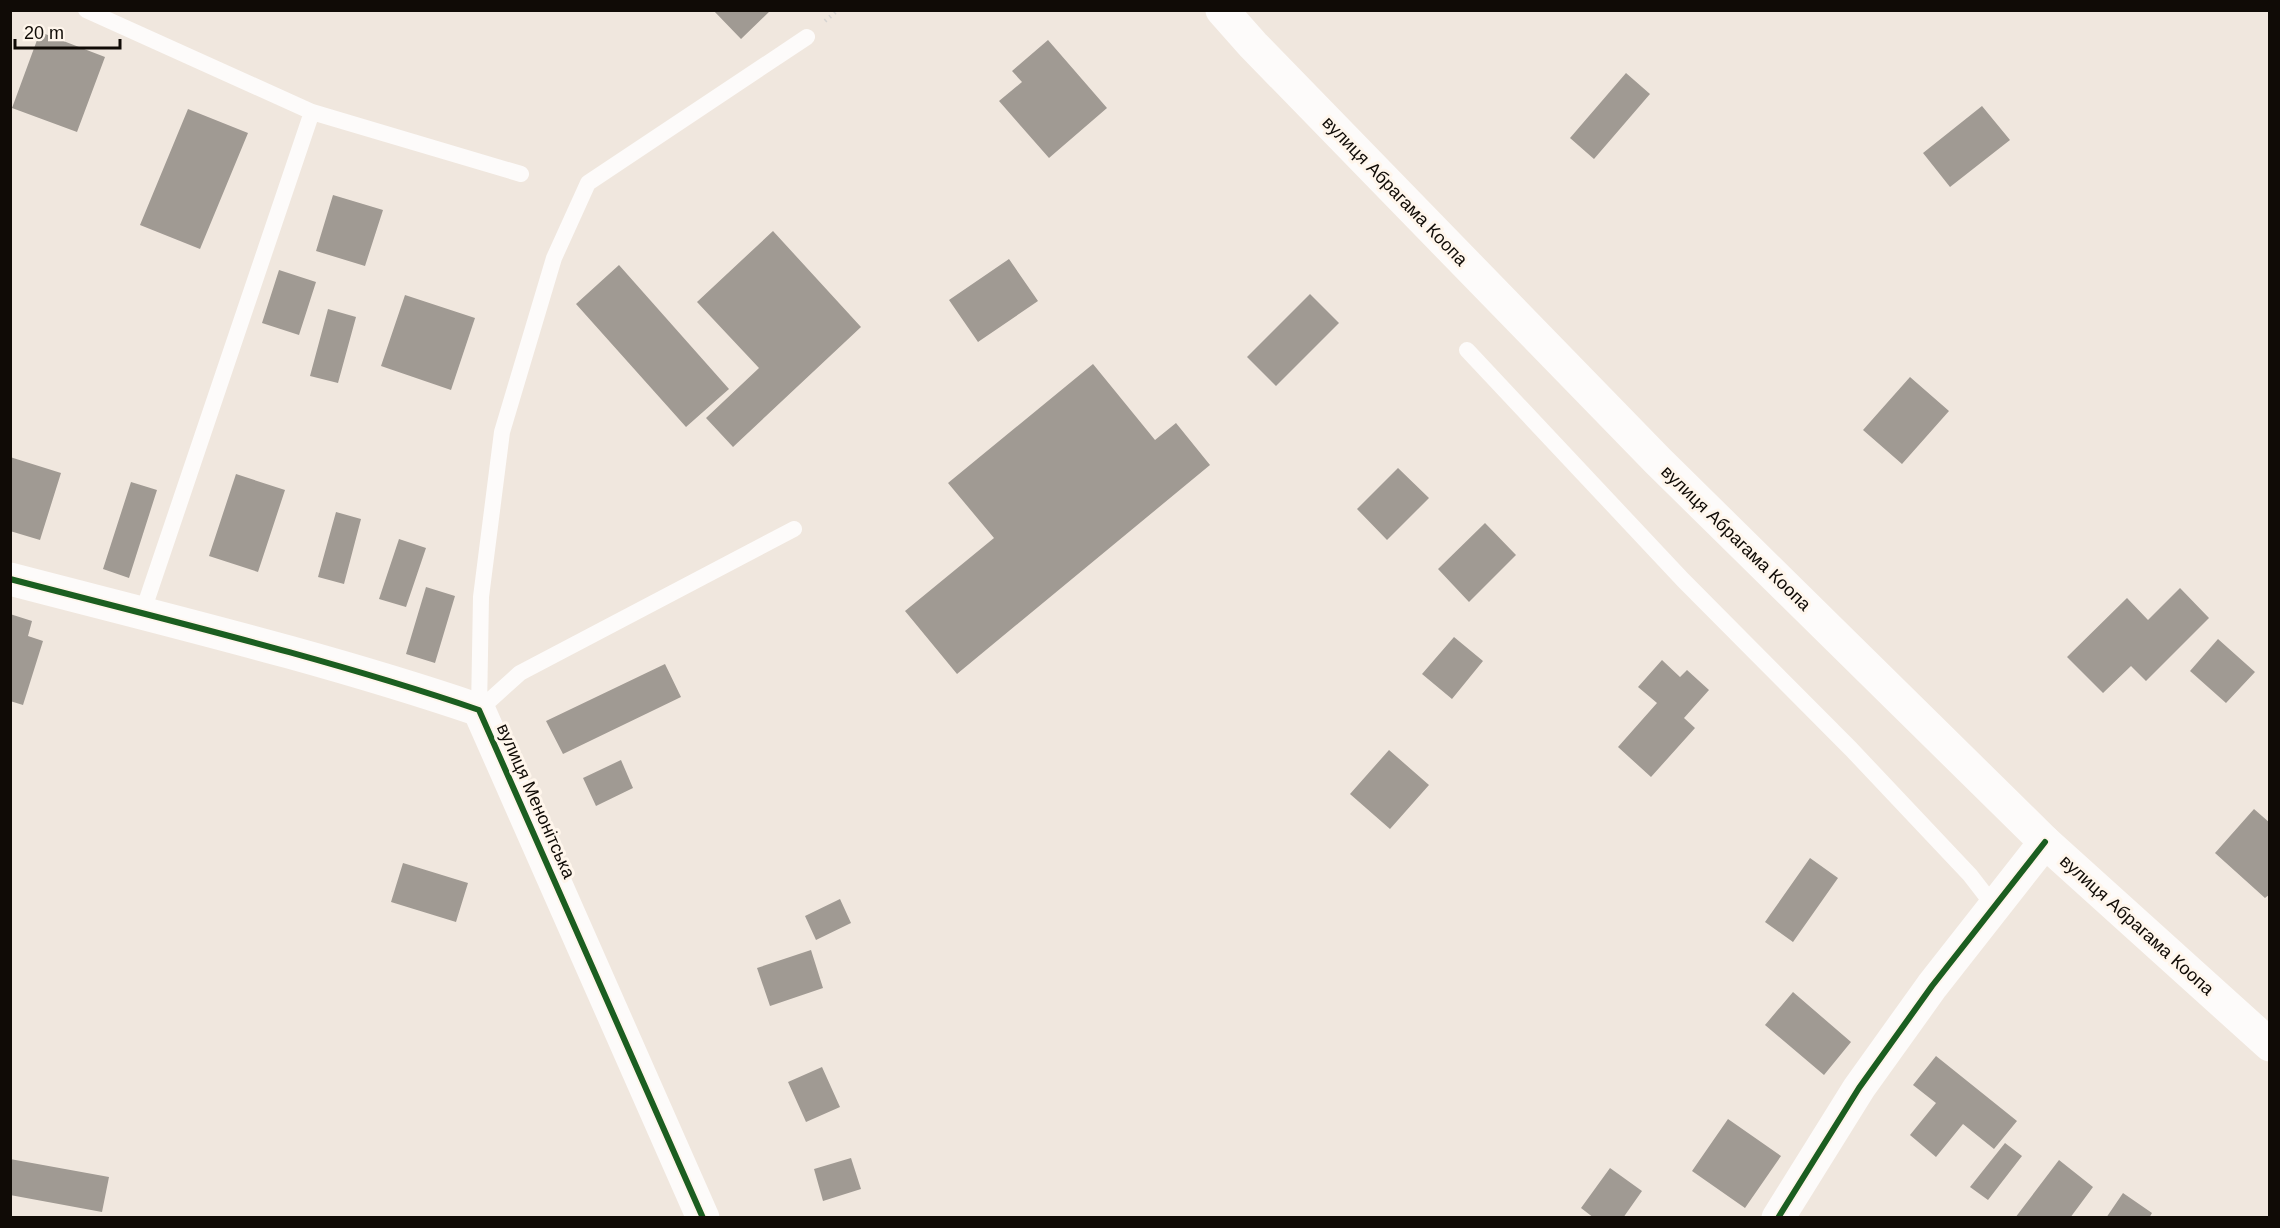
<svg xmlns="http://www.w3.org/2000/svg" width="2280" height="1228" font-family="Arial,sans-serif">
  <style>
    .building { fill: #a09a93 }
    .lines { fill: none; stroke-linecap: round; stroke-linejoin: round }
    .path { stroke: #d6d4d2; stroke-width: 4; stroke-dasharray: 1.5 4.5; stroke-linecap: butt }
    .service { stroke: #fdfbfa; stroke-width: 16 }
    .minor { stroke: #fdfbfa; stroke-width: 33 }
    .primary { stroke: #fdfbfa; stroke-width: 33 }
    .cycleway-casing { stroke: #fff6ec; stroke-width: 10 }
    .cycleway { stroke: #1b5e20; stroke-width: 6 }
    .labels { text-anchor: middle; stroke-width: 6; stroke-linejoin: round; paint-order: stroke }
    .street-label { font-size: 18px; fill: #100b06; stroke: #fff6ec }
  </style>
  <rect width="100%" height="100%" fill="#f0e7de"/>
  <path class="building" d="M 713,10 L 771,10 L 741,39 Z
    M 40,32 L 105,57 L 77,132 L 12,108 Z
    M 1048,40 L 1107,108 L 1049,158 L 999,101 L 1022,82 L 1012,71 Z
    M 1626,73 L 1650,94 L 1594,159 L 1570,138 Z
    M 1982,106 L 2010,140 L 1950,187 L 1923,153 Z
    M 188,109 L 248,133 L 200,249 L 140,225 Z
    M 333,195 L 383,210 L 365,266 L 316,251 Z
    M 773,231 L 861,327 L 733,447 L 706,418 L 759,368 L 697,302 Z
    M 1009,259 L 1038,301 L 978,342 L 949,300 Z
    M 619,265 L 729,389 L 686,427 L 576,304 Z
    M 279,270 L 316,282 L 299,335 L 262,323 Z
    M 1310,294 L 1339,323 L 1276,386 L 1247,357 Z
    M 405,295 L 475,318 L 451,390 L 381,366 Z
    M 328,309 L 356,317 L 338,383 L 310,376 Z
    M 1093,364 L 1155,440 L 1176,423 L 1210,465 L 957,674 L 905,611 L 994,538 L 948,483 Z
    M 1910,377 L 1949,411 L 1902,464 L 1863,430 Z
    M 10,457 L 61,473 L 40,540 L 10,531 Z
    M 1398,468 L 1429,498 L 1387,540 L 1357,509 Z
    M 236,474 L 285,490 L 258,572 L 209,556 Z
    M 131,482 L 157,490 L 129,578 L 103,569 Z
    M 336,512 L 361,519 L 344,584 L 318,577 Z
    M 1485,523 L 1516,555 L 1469,602 L 1438,569 Z
    M 399,539 L 426,548 L 406,607 L 379,599 Z
    M 426,587 L 455,596 L 435,663 L 406,654 Z
    M 2180,588 L 2209,618 L 2146,681 L 2131,666 L 2103,693 L 2067,657 L 2127,598 L 2148,620 Z
    M 10,614 L 32,621 L 28,636 L 43,641 L 23,705 L 10,701 Z
    M 1454,637 L 1483,661 L 1452,699 L 1422,674 Z
    M 2218,639 L 2255,672 L 2226,703 L 2190,671 Z
    M 1662,660 L 1680,677 L 1687,670 L 1709,690 L 1684,718 L 1695,728 L 1651,777 L 1618,747 L 1657,703 L 1638,687 Z
    M 665,664 L 681,697 L 563,754 L 546,721 Z
    M 1389,750 L 1429,785 L 1390,829 L 1350,794 Z
    M 621,760 L 633,788 L 596,806 L 583,778 Z
    M 2254,809 L 2270,823 L 2270,894 L 2265,898 L 2215,853 Z
    M 1810,858 L 1838,878 L 1793,942 L 1765,922 Z
    M 403,863 L 468,883 L 456,922 L 391,902 Z
    M 840,899 L 851,923 L 816,940 L 805,916 Z
    M 811,950 L 823,988 L 770,1006 L 757,968 Z
    M 1793,992 L 1851,1042 L 1824,1075 L 1765,1025 Z
    M 1936,1056 L 2017,1121 L 1994,1149 L 1963,1124 L 1936,1157 L 1910,1135 L 1936,1103 L 1913,1085 Z
    M 822,1067 L 840,1107 L 806,1122 L 788,1082 Z
    M 1728,1119 L 1781,1156 L 1745,1208 L 1692,1171 Z
    M 2005,1143 L 2022,1156 L 1988,1200 L 1970,1187 Z
    M 851,1158 L 861,1189 L 823,1201 L 814,1169 Z
    M 10,1159 L 109,1177 L 102,1212 L 10,1195 Z
    M 2059,1160 L 2093,1187 L 2070,1218 L 2015,1218 Z
    M 1610,1168 L 1642,1191 L 1623,1218 L 1594,1218 L 1581,1208 Z
    M 2123,1193 L 2152,1213 L 2149,1218 L 2106,1218 Z"/>
  <g class="lines">
    <path class="path" d="M 825,21 L 838,10"/>
    <path class="service" d="M 86,10 L 312,112 L 521,174
      M 1467,350 L 1683,580 L 1851,749 L 1970,875 L 1994,906
      M 142,614 L 312,112
      M 479,710 L 481,597 L 502,432 L 554,258 L 588,183 L 807,37
      M 479,710 L 520,673 L 794,529"/>
    <path class="minor" d="M 10,579 C 167,620 326,658 479,710 L 703,1218
      M 1778,1218 L 1859,1088 L 1932,986 L 2045,842"/>
    <path class="primary" d="M 1222,10 L 1253,45 L 1658,461 L 2045,842 L 2270,1045"/>
    <g class="cycleway-casing">
      <path id="cycleway" d="M 10,579 C 167,620 326,658 479,710 L 703,1218
        M 1778,1218 L 1859,1088 L 1932,986 L 2045,842"/>
    </g>
    <use href="#cycleway" class="cycleway"/>
  </g>
  <g class="labels">
    <g class="street-label">
      <text transform="translate(1395 191) rotate(46)" y="6">вулиця Абрагама Коопа</text>
      <text transform="translate(1736 538) rotate(44)" y="6">вулиця Абрагама Коопа</text>
      <text transform="translate(536 801) rotate(66)" y="6">вулиця Менонітська</text>
      <text transform="translate(2137 925) rotate(42)" y="6">вулиця Абрагама Коопа</text>
    </g>
  </g>
  <rect width="2280" height="1228" fill="none" stroke="#100b06" stroke-width="24"/>
  <path d="M15 39v9h105v-9" fill="none" stroke="#100b06" stroke-width="3"/>
  <text x="24" y="39" font-size="18" fill="#100b06" stroke="#fff6ec" stroke-width="4.5" paint-order="stroke">20 m</text>
</svg>
